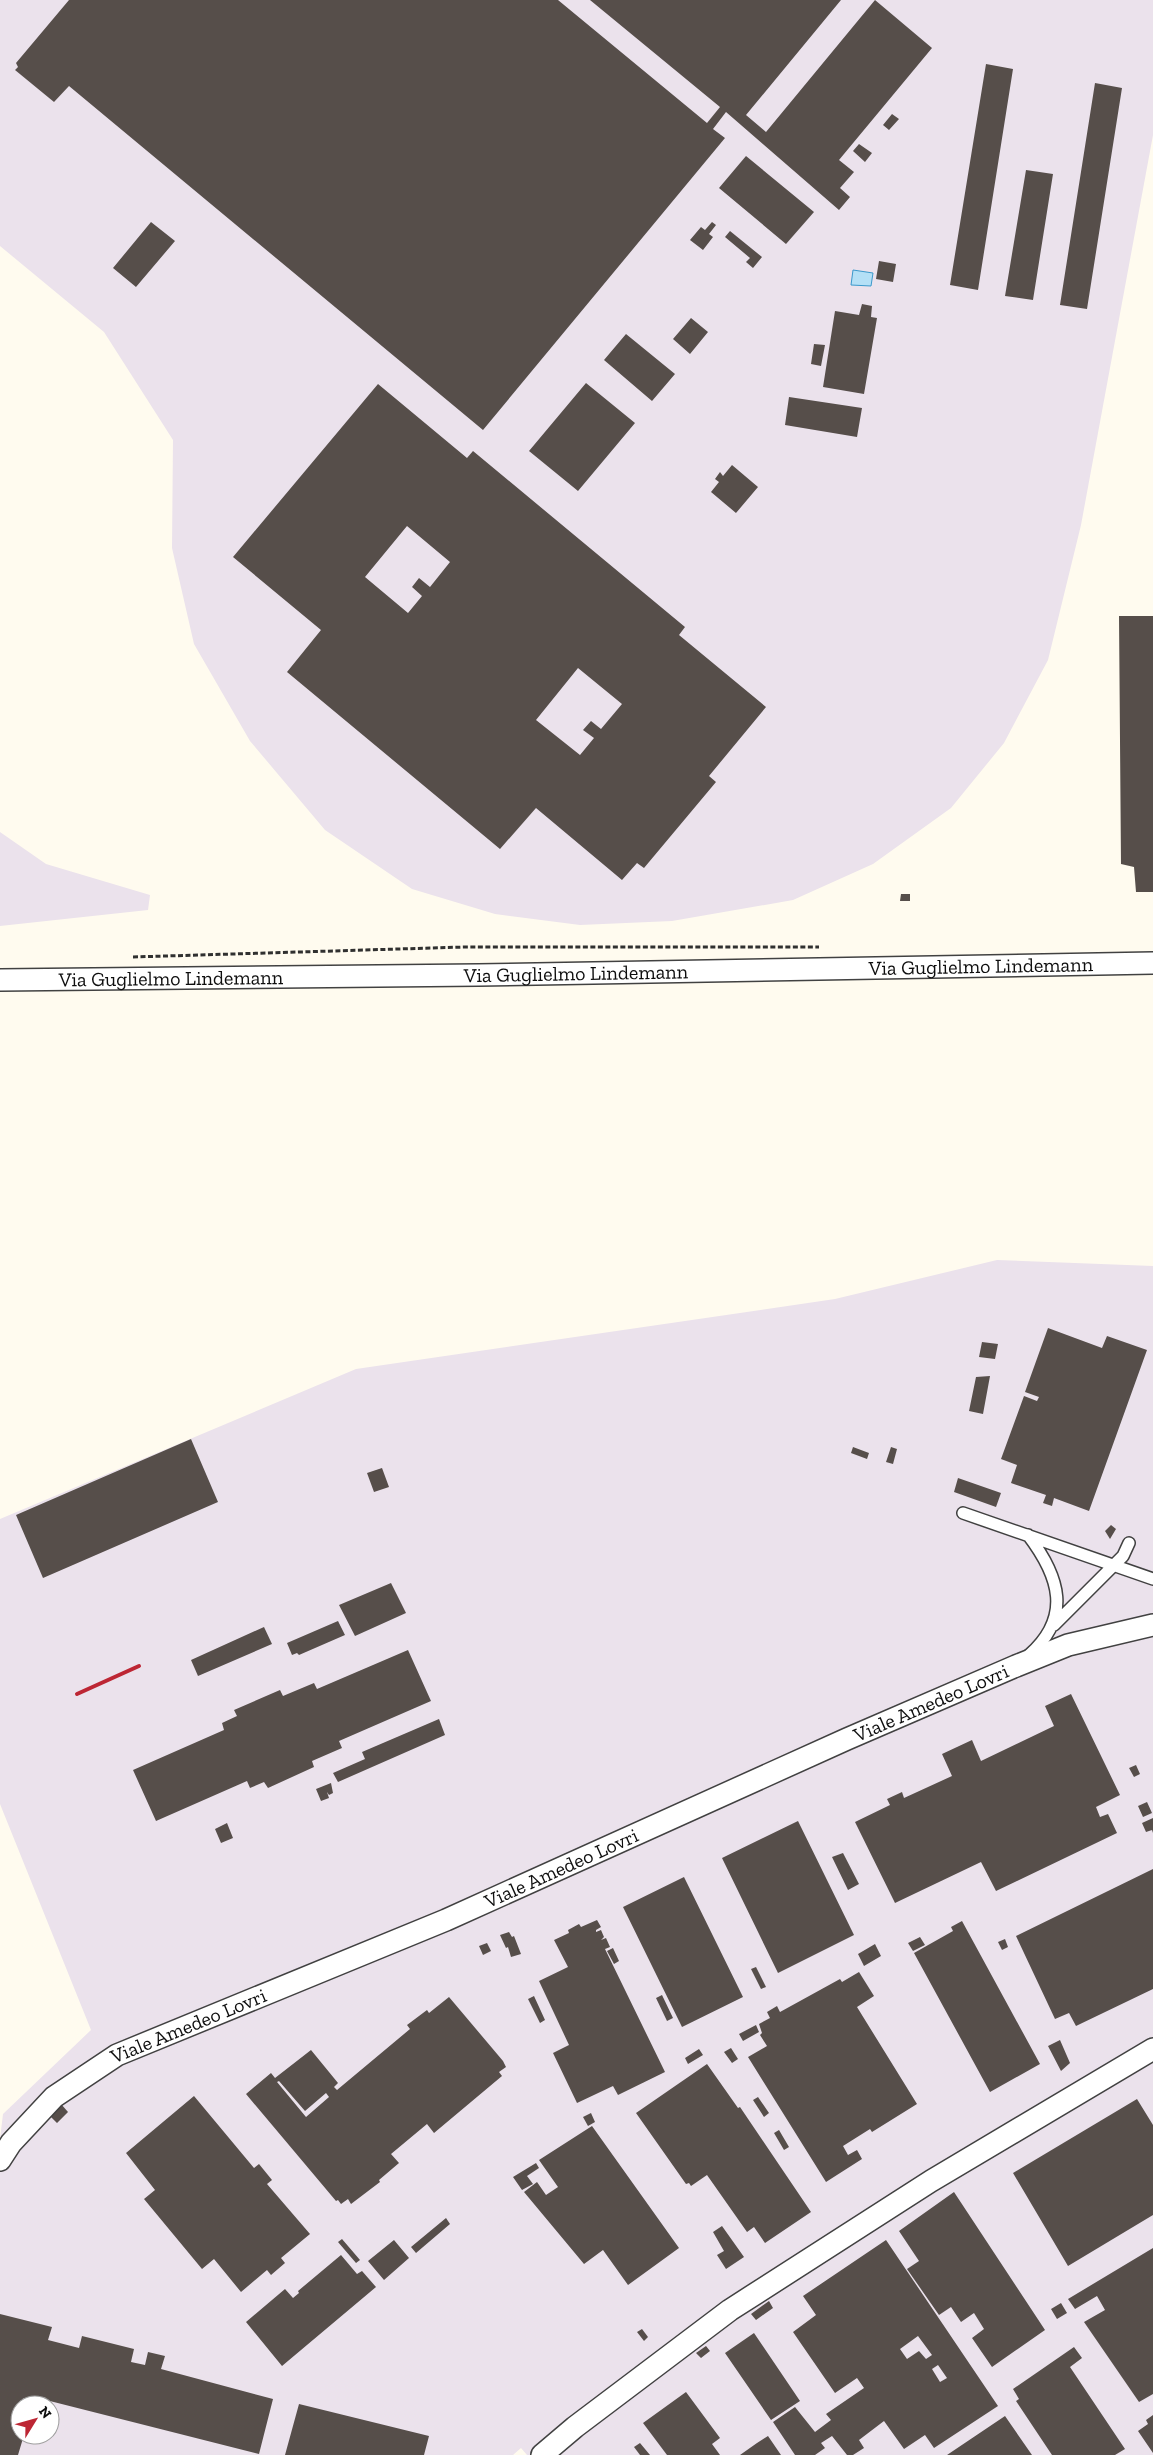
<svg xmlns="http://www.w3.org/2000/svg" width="1153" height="2455" font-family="'Zilla Slab',serif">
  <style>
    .industrial { fill: #ebe2ec; fill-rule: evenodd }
    .water { fill: #b4e0f6; stroke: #3b99cc }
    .building { fill: #564e4a; fill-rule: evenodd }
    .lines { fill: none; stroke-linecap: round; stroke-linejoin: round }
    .service-casing { stroke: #414141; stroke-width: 14 }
    .minor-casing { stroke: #414141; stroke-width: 24 }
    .path { stroke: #303030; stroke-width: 3; stroke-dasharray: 5 2.5; stroke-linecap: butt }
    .service { stroke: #fff; stroke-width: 11 }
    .minor { stroke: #fff; stroke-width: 21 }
    .rail { stroke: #bd2634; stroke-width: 4 }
    .labels { text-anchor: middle; stroke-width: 5; stroke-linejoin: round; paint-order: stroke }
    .street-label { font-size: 20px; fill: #0e0e0e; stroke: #fff }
  </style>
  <rect width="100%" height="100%" fill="#fffbef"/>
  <path class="industrial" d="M 0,0 L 1153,0 L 1153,135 L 1081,525 L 1048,660 L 1004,743 L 951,808 L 873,864 L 793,900 L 672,921 L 580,925 L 495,914 L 412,889 L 325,830 L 250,741 L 194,644 L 172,548 L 173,440 L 104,332 L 0,246 Z
    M 0,832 L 46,864 L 150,895 L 148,910 L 0,926 Z
    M 997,1260 L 1153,1266 L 1153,2455 L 527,2455 L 521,2448 L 513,2455 L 0,2455 L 0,2139 L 3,2114 L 91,2030 L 0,1804 L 0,1519 L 356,1369 L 835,1299 ZM 20,2405 L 50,2405 L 50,2435 L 20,2435 Z"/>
  <path class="water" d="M 853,270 L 873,273 L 871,286 L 851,285 Z"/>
  <path class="building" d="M 69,0 L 558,0 L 707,123 L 720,107 L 590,0 L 841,0 L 746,115 L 766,132 L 875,0 L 932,48 L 839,160 L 854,172 L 840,188 L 850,197 L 839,210 L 726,112 L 713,129 L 725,138 L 483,430 L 69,86 L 54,102 L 15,70 L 18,67 L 16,63 Z
    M 986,64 L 1013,69 L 978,290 L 950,285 Z
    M 1095,83 L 1122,88 L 1087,309 L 1060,305 Z
    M 892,114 L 899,119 L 889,130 L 883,125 Z
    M 859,144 L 872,153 L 865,162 L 853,151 Z
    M 746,156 L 814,212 L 786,244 L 719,188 Z
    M 1026,170 L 1053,174 L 1033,300 L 1005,296 Z
    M 151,222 L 175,241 L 136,287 L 113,268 Z
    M 712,222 L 716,225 L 709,234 L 713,237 L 703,250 L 690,240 L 701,227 L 705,230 Z
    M 730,231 L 762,257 L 753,268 L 746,262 L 750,258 L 725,237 Z
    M 879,261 L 896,264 L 893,282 L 876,279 Z
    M 862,304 L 872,306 L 871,317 L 877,318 L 864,394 L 823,387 L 835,311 L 859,315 Z
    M 691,318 L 708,332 L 690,354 L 673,339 Z
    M 626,334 L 675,374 L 652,401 L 604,360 Z
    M 814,344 L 825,345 L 821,366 L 811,364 Z
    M 586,383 L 635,423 L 578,491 L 529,451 Z
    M 378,384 L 467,458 L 473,451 L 685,627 L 679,635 L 766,707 L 709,776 L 716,782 L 644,868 L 637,863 L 622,880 L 536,808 L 500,849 L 287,672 L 321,630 L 233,557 ZM 407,526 L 450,562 L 430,587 L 419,578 L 412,587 L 422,596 L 408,613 L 365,577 ZM 578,668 L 622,704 L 601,729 L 591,721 L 583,730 L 594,738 L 580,755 L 536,720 Z
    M 789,397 L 862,408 L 857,437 L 785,425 Z
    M 732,465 L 758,487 L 736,513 L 711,492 L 719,482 L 715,479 L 720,472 L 723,476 Z
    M 1119,616 L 1153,616 L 1153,892 L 1136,892 L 1134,867 L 1121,864 Z
    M 901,894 L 910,894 L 910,901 L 900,901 Z
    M 1048,1328 L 1102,1348 L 1107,1336 L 1147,1350 L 1089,1511 L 1054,1498 L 1052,1506 L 1043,1503 L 1046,1495 L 1011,1483 L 1017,1465 L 1001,1459 L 1024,1396 L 1037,1401 L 1039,1397 L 1025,1392 Z
    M 982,1342 L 998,1344 L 995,1359 L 979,1357 Z
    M 990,1376 L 983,1414 L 969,1411 L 976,1377 Z
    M 191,1439 L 218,1502 L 43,1578 L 16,1515 Z
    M 853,1447 L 869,1453 L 867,1459 L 851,1453 Z
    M 891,1447 L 897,1449 L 893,1464 L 886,1462 Z
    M 382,1468 L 389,1487 L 374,1492 L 367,1473 Z
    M 958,1478 L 1001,1493 L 996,1507 L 954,1492 Z
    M 1111,1525 L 1116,1529 L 1110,1539 L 1105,1531 Z
    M 391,1583 L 406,1613 L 355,1636 L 339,1605 Z
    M 338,1621 L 345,1635 L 299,1655 L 297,1653 L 292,1655 L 287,1643 Z
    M 264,1627 L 272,1644 L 198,1676 L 191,1660 Z
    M 408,1650 L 431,1701 L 339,1741 L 342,1748 L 312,1761 L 314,1767 L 268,1788 L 264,1782 L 250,1788 L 247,1781 L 156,1821 L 133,1770 L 224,1730 L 222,1723 L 237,1716 L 234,1710 L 280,1690 L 283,1696 L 314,1683 L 317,1689 Z
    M 1071,1694 L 1120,1795 L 1096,1807 L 1100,1817 L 1108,1814 L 1117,1833 L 996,1891 L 981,1862 L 895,1903 L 855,1822 L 890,1805 L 887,1799 L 902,1792 L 904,1798 L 952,1776 L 942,1754 L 972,1740 L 981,1761 L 1054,1726 L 1045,1706 Z
    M 439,1719 L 445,1735 L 338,1782 L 333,1773 L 365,1759 L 362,1752 Z
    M 1136,1765 L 1140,1774 L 1134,1777 L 1129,1768 Z
    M 331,1783 L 333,1793 L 329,1795 L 327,1792 L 329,1798 L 321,1801 L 316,1789 Z
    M 1147,1802 L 1152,1813 L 1143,1817 L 1138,1806 Z
    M 1153,1818 L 1153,1833 L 1152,1830 L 1146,1832 L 1142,1823 Z
    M 798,1821 L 854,1935 L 778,1973 L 722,1858 Z
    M 227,1823 L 233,1838 L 221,1843 L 215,1829 Z
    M 843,1853 L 859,1884 L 848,1890 L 832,1857 Z
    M 1153,1869 L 1153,1989 L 1076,2026 L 1069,2013 L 1055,2019 L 1016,1936 Z
    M 684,1877 L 743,1997 L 682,2027 L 623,1907 Z
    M 597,1920 L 601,1927 L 596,1930 L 596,1932 L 601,1930 L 604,1937 L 601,1940 L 606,1938 L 610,1947 L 605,1949 L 665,2072 L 618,2095 L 613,2086 L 577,2103 L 553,2053 L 569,2045 L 539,1981 L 568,1967 L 554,1940 L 569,1933 L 568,1930 L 579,1924 L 581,1927 Z
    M 962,1921 L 1040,2064 L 990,2092 L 914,1953 L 953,1931 L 951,1927 Z
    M 509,1932 L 512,1937 L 514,1936 L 521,1954 L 511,1957 L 508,1947 L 506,1948 L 500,1935 Z
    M 920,1937 L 925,1945 L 913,1951 L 908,1943 Z
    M 1005,1939 L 1008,1947 L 1002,1950 L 998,1942 Z
    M 487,1943 L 491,1951 L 483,1955 L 479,1946 Z
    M 875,1944 L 881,1956 L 864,1966 L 858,1954 Z
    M 613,1948 L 619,1961 L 614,1964 L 607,1951 Z
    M 756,1967 L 766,1987 L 761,1989 L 751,1969 Z
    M 859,1972 L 874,1996 L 857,2007 L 917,2104 L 872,2132 L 870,2129 L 843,2146 L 848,2155 L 857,2150 L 862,2159 L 826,2182 L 748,2057 L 767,2046 L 760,2035 L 762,2033 L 759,2024 L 770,2018 L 767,2012 L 777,2006 L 780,2012 L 840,1979 L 842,1982 Z
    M 662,1995 L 673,2018 L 667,2021 L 656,1998 Z
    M 534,1996 L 545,2020 L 540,2023 L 528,1999 Z
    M 449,1997 L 503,2061 L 506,2067 L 499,2072 L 502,2076 L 434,2133 L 427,2124 L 391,2154 L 399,2163 L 379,2180 L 380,2182 L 351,2204 L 348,2199 L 341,2204 L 338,2200 L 336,2201 L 246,2094 L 271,2073 L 275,2078 L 311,2050 L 338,2083 L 334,2087 L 337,2090 L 410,2029 L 407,2025 L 427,2010 L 429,2013 ZM 279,2081 L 305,2111 L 326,2093 L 329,2097 L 306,2117 L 277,2082 Z
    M 756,2025 L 759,2032 L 743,2041 L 739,2034 Z
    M 1060,2040 L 1070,2063 L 1061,2071 L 1048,2046 Z
    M 731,2048 L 738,2059 L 732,2063 L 724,2052 Z
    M 699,2049 L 703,2055 L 688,2064 L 685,2058 Z
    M 707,2064 L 738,2108 L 740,2107 L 811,2212 L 765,2243 L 754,2227 L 747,2232 L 707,2175 L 691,2186 L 689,2183 L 686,2184 L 636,2113 Z
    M 194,2096 L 254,2168 L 259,2164 L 272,2180 L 267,2184 L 310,2234 L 281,2258 L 285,2263 L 271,2275 L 267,2270 L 241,2292 L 214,2259 L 202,2269 L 144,2199 L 155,2190 L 126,2153 Z
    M 758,2097 L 769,2113 L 764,2117 L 753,2100 Z
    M 1137,2099 L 1153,2125 L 1153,2215 L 1068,2266 L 1013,2173 Z
    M 61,2104 L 68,2112 L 57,2123 L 50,2116 Z
    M 591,2113 L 595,2122 L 588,2126 L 583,2117 Z
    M 592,2126 L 679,2248 L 628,2285 L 603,2250 L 584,2264 L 524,2192 L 537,2182 L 546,2195 L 558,2187 L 539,2160 Z
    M 779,2130 L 789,2147 L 784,2150 L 774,2133 Z
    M 536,2163 L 539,2168 L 527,2176 L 533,2184 L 522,2190 L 513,2177 Z
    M 954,2192 L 1045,2330 L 992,2367 L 972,2338 L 984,2329 L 974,2313 L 961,2322 L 951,2307 L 939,2315 L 907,2269 L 919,2261 L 899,2231 Z
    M 446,2218 L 450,2224 L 416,2253 L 411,2247 Z
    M 722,2226 L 744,2257 L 726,2269 L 717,2255 L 724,2251 L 713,2232 Z
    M 342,2239 L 360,2260 L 356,2263 L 338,2242 Z
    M 394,2240 L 409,2258 L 384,2280 L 368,2261 Z
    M 886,2240 L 998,2406 L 934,2448 L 925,2435 L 904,2449 L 884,2421 L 859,2440 L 864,2448 L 853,2455 L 847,2455 L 832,2436 L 821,2443 L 825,2448 L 815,2455 L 795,2455 L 773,2422 L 795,2407 L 815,2432 L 831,2420 L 826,2414 L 864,2388 L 857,2378 L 835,2393 L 793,2332 L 816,2315 L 803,2296 ZM 918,2336 L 932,2355 L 926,2359 L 919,2351 L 907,2359 L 900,2349 ZM 938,2365 L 947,2378 L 940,2382 L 932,2369 Z
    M 1153,2248 L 1153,2394 L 1139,2402 L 1084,2322 L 1105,2310 L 1097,2296 L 1075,2309 L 1068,2299 Z
    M 341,2255 L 357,2274 L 362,2271 L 376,2287 L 282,2366 L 246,2322 L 285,2289 L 293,2298 L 299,2293 L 298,2291 Z
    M 769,2301 L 773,2308 L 756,2320 L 751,2314 Z
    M 1061,2303 L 1067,2313 L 1057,2319 L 1051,2309 Z
    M 0,2314 L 52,2327 L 48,2340 L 79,2348 L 82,2336 L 134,2349 L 131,2362 L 145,2365 L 148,2352 L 165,2356 L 161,2369 L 273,2399 L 259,2454 L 34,2397 L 32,2405 L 20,2405 L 20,2435 L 24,2435 L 18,2455 L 0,2455 Z
    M 642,2329 L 648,2337 L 644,2341 L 637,2332 Z
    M 754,2333 L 800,2401 L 771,2420 L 725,2353 Z
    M 706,2346 L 710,2351 L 701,2358 L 696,2353 Z
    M 1074,2347 L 1082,2358 L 1070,2367 L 1125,2449 L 1115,2455 L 1052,2455 L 1016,2401 L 1019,2399 L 1013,2389 Z
    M 686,2392 L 720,2438 L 712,2444 L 720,2455 L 667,2455 L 643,2423 Z
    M 299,2404 L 429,2436 L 424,2455 L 285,2455 Z
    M 1153,2415 L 1153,2453 L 1138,2431 L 1148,2424 L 1146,2420 Z
    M 1005,2416 L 1032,2455 L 947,2455 Z
    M 768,2436 L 781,2455 L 740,2455 L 757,2443 Z
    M 640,2443 L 650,2455 L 640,2455 L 634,2447 Z"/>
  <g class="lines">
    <g class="service-casing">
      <path id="service" d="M 963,1513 L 1153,1579
        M 1028,1535 C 1060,1577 1072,1617 1029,1655
        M 1054,1625 L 1123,1556 L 1129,1543"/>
    </g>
    <g class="minor-casing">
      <g id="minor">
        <path id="s1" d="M 0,980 L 478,975 L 1153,963"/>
        <path id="s2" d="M 0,2160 L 11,2143 L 54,2097 L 117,2055 L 446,1920 L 847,1739 L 1016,1666 L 1068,1645 L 1153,1625"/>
        <path d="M 542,2455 L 575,2427 L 730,2310 L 931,2181 L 1153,2049"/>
      </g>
    </g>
    <path class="path" d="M 133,957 L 465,947 L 819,947"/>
    <use href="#service" class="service"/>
    <use href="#minor" class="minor"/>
    <path class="rail" d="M 77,1694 L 139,1666"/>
  </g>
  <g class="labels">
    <g class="street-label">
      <text dy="7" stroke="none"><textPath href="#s1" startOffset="981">Via Guglielmo Lindemann</textPath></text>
      <text dy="7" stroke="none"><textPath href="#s1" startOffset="576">Via Guglielmo Lindemann</textPath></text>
      <text dy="7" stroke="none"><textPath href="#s1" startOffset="171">Via Guglielmo Lindemann</textPath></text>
      <text dy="7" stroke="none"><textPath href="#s2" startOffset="1046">Viale Amedeo Lovri</textPath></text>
      <text dy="7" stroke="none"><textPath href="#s2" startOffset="641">Viale Amedeo Lovri</textPath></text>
      <text dy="7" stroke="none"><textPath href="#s2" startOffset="236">Viale Amedeo Lovri</textPath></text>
    </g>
  </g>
  <g transform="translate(35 2420) rotate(53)"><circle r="24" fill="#ffffff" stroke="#9f9f9f"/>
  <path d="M0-4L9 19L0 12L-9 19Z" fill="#bd2634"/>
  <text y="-8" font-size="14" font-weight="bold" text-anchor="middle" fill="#0e0e0e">N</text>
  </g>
</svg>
